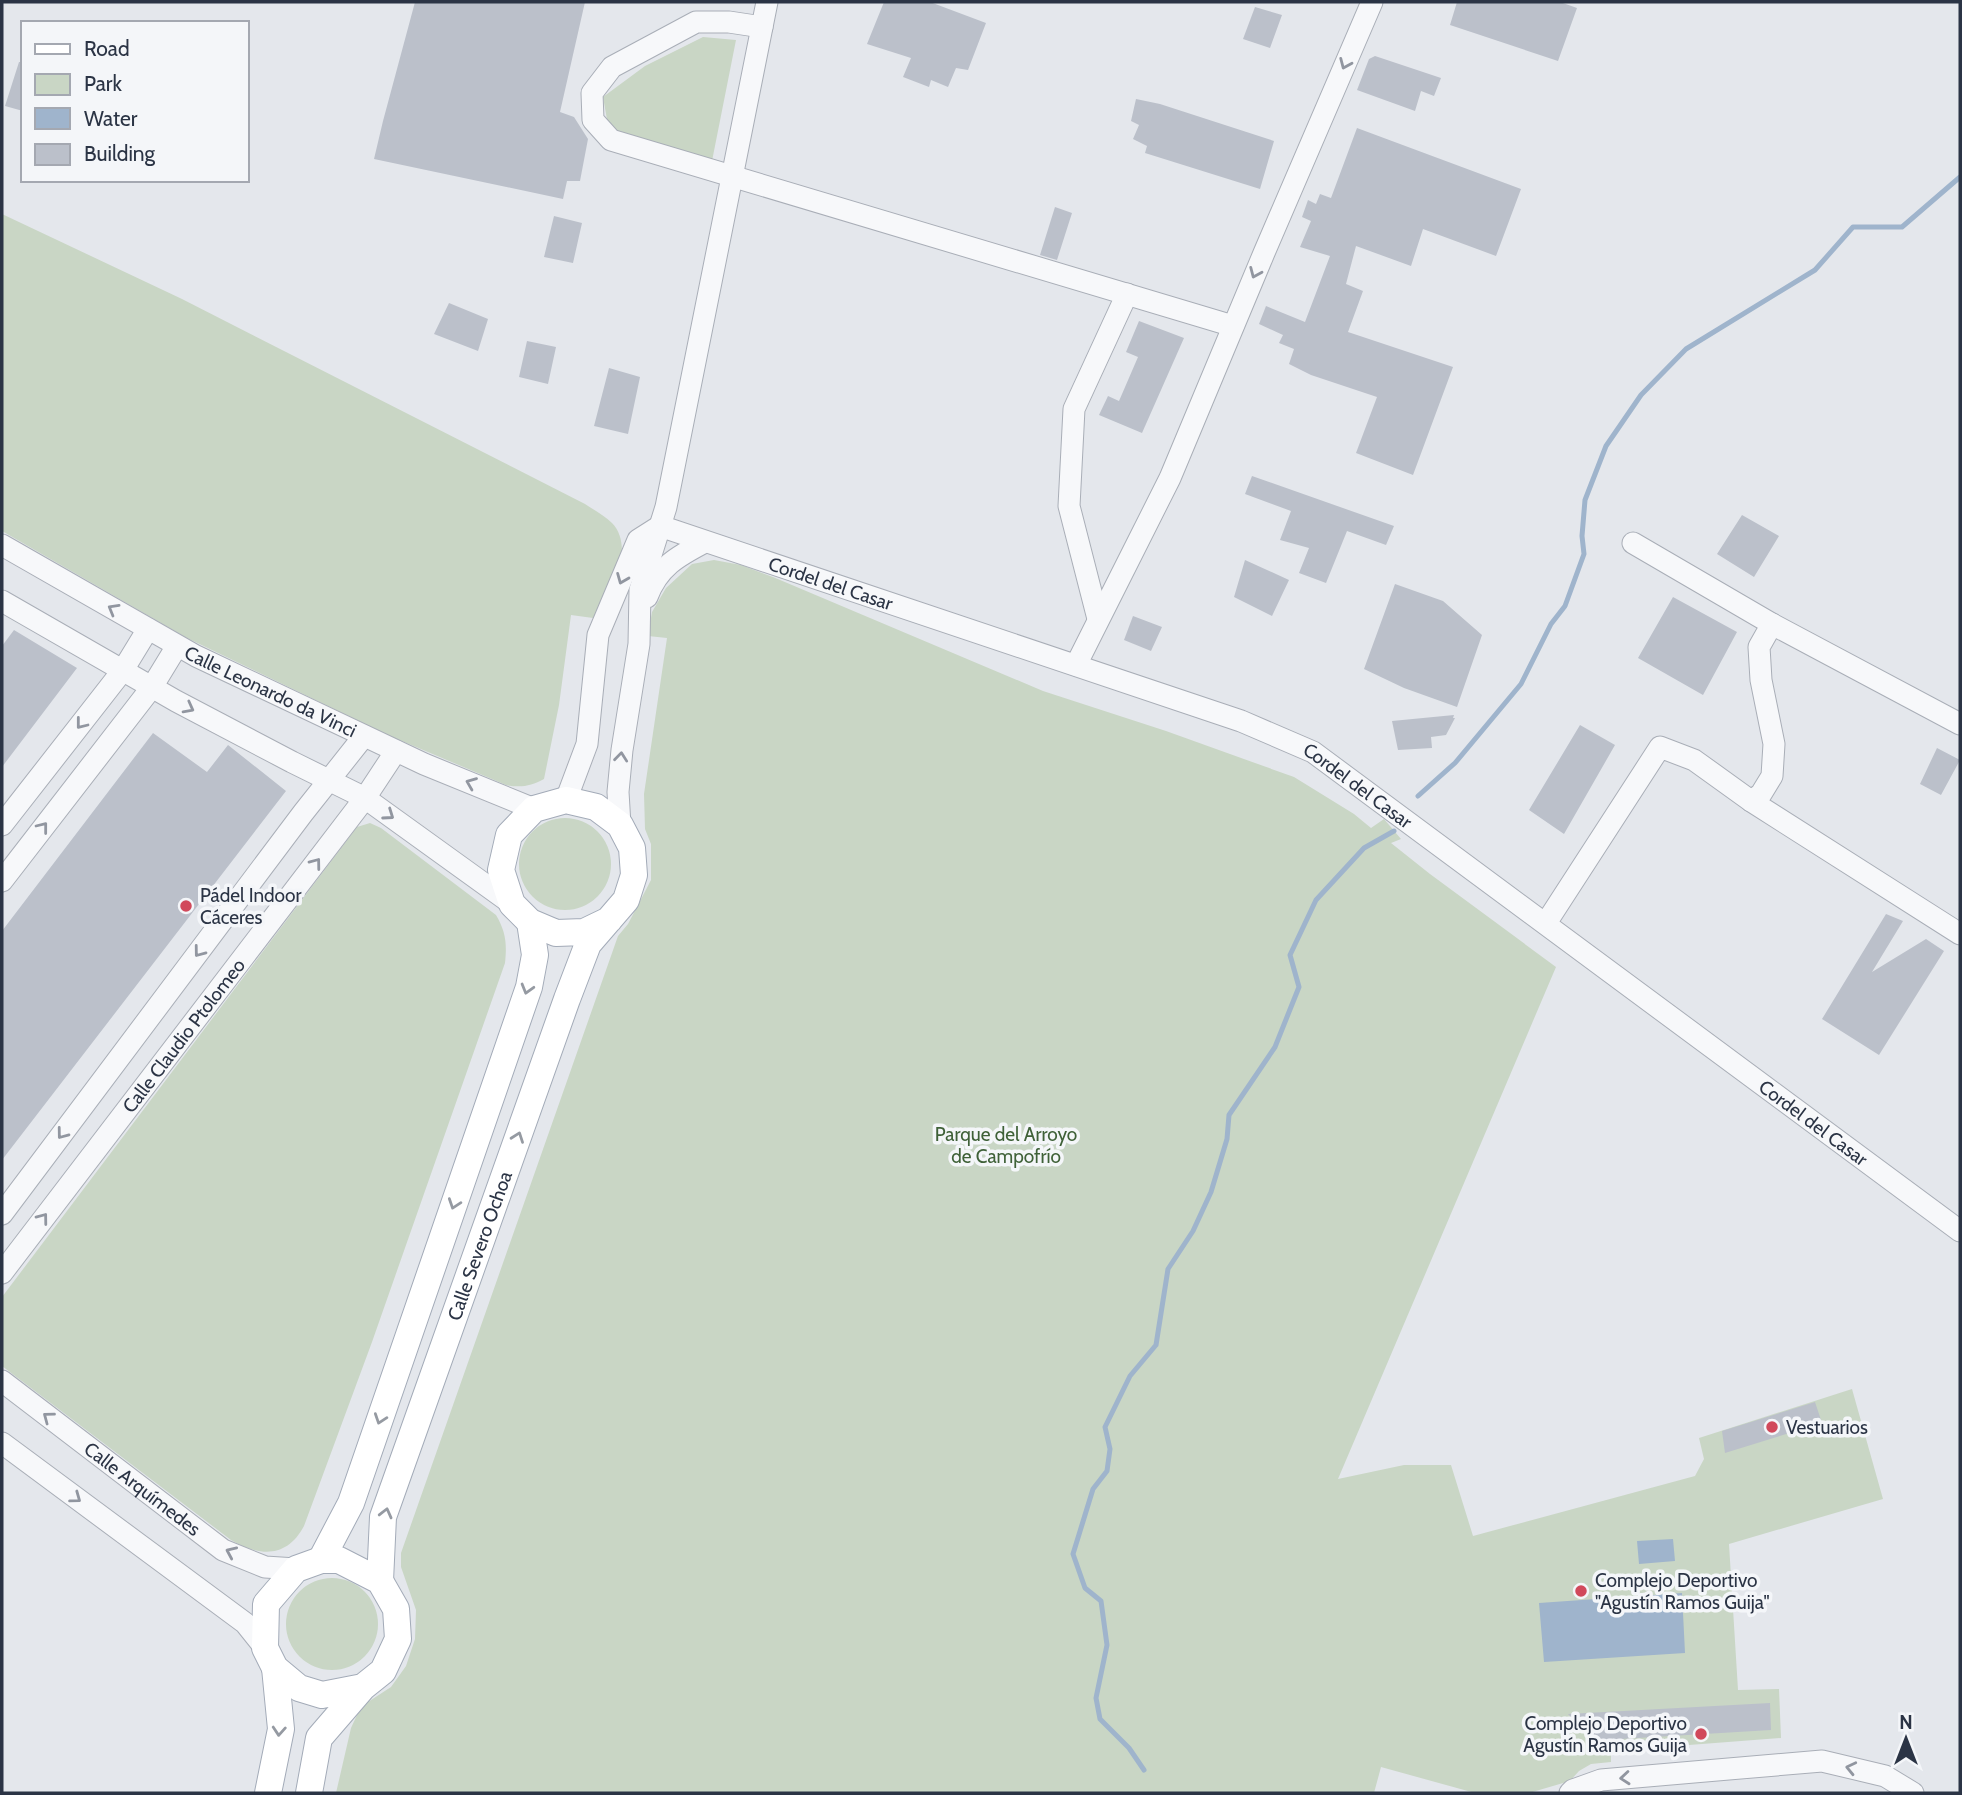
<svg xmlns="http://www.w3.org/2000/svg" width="1962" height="1795" font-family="Cabin,sans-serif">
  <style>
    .green { fill: #c9d6c5 }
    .water { fill: #9fb4cc }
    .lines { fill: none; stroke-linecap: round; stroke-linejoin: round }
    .stream { stroke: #9fb4cc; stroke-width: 5 }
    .building { fill: #bbc0ca }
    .minor-casing { stroke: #a9aeb7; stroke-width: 23 }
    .major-casing { stroke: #a3abb8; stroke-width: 28 }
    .minor { stroke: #f7f8fa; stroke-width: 21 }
    .major { stroke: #fff; stroke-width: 26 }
    .oneway { stroke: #9196a0 }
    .oneway2 { stroke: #959aa2 }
    .poi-dot { fill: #d1495b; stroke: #f4f6f9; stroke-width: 2.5 }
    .labels { text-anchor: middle; stroke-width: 7; stroke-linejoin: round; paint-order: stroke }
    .street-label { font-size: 19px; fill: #2b3445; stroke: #f4f6f9 }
    .poi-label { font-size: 19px; fill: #2b3445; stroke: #f4f6f9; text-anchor: start }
    .park-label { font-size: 19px; fill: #3f6138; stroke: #f4f6f9 }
  </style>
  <rect width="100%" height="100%" fill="#e4e7ec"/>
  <path class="green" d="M 703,37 L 736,40 L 712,161 L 622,134 L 608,125 L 603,97 L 645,66 Z
    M 2,214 L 182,299 L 585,504 C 594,510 605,516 612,523 C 636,548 611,596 593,618 L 571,615 L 559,705 L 544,779 C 531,786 521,788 506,785 L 390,736 L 187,638 L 2,531 Z
    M 714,560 L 741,565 L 773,577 L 1043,691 L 1166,731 L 1294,777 L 1354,814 L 1371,828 L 1384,819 L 1401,839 L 1391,843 L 1430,874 L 1556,967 L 1338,1479 L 1404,1465 L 1451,1465 L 1473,1536 L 1695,1476 L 1704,1459 L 1699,1438 L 1852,1389 L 1883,1499 L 1729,1544 L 1738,1690 L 1779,1689 L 1781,1738 L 1611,1751 L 1611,1762 L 1591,1764 L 1579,1771 L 1570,1781 L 1529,1793 L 1475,1793 L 1381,1767 L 1374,1793 L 336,1793 L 351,1728 L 357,1715 L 368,1702 L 391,1687 L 406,1666 L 415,1639 L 416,1610 L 401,1567 L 401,1553 L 618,936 L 628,924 L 651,880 L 651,844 L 645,829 L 644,794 L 667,638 L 648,636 L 652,612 L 666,588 L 692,564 Z
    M519 864a46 46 0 1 1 92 0a46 46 0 1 1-92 0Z
    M 370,823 L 381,828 L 496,915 C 506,932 507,944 505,963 L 372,1342 L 304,1526 C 287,1558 260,1557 231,1540 L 2,1366 L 2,1297 L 357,827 Z
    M286 1624a46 46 0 1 1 92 0a46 46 0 1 1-92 0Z"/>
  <path class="water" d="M 1673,1539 L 1675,1561 L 1639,1564 L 1637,1541 Z
    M 1682,1593 L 1685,1653 L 1544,1662 L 1539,1603 Z"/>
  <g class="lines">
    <path class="stream" d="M 1418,796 L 1455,763 L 1521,684 L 1551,624 L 1565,606 L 1584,554 L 1582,536 L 1585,500 L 1606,446 L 1641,395 L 1686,349 L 1815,270 L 1853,227 L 1902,227 L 1960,177
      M 1144,1770 L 1129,1748 L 1100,1719 L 1096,1698 L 1107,1645 L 1101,1601 L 1085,1588 L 1073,1554 L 1093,1489 L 1107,1471 L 1110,1449 L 1105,1427 L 1130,1376 L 1156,1345 L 1168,1269 L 1193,1231 L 1211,1192 L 1227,1139 L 1229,1115 L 1275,1047 L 1299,987 L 1290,955 L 1316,900 L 1364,848 L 1394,831"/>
  </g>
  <path class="building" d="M 415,2 L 585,2 L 560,112 L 574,117 L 588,139 L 580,181 L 567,181 L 563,199 L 374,159 L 383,121 Z
    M 884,2 L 930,2 L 986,23 L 968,70 L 956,68 L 948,87 L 931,80 L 929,87 L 903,77 L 911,58 L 867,44 Z
    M 1457,2 L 1560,2 L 1577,8 L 1558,61 L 1450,25 Z
    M 1255,7 L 1282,15 L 1270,48 L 1243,39 Z
    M 1375,56 L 1441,78 L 1434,96 L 1421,91 L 1415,111 L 1357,90 L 1369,59 Z
    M 19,62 L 23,62 L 23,111 L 5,106 Z
    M 1136,99 L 1160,104 L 1274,141 L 1260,189 L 1145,153 L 1147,146 L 1133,139 L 1139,125 L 1131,121 Z
    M 1357,128 L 1521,189 L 1496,256 L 1423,229 L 1411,266 L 1356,246 L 1346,284 L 1363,291 L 1348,332 L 1453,367 L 1413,475 L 1356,453 L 1377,397 L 1311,375 L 1289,364 L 1294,349 L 1279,343 L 1283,335 L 1259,324 L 1266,306 L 1305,322 L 1330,256 L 1300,247 L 1311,221 L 1302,217 L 1308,200 L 1316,204 L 1320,194 L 1331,198 Z
    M 1055,207 L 1072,213 L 1057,260 L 1040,255 Z
    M 554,216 L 582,223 L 573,263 L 544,257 Z
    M 449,303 L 488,319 L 478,351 L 434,334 Z
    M 1139,321 L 1184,338 L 1142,433 L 1099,415 L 1108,396 L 1119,401 L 1138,357 L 1126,352 Z
    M 527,341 L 556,347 L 548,384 L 519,377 Z
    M 609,368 L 640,377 L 628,434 L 594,426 Z
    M 1252,476 L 1394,526 L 1386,545 L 1347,531 L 1326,583 L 1299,573 L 1309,548 L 1280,540 L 1291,511 L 1245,494 Z
    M 1742,515 L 1779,536 L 1754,577 L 1717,554 Z
    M 1245,560 L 1289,580 L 1272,616 L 1234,597 Z
    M 1395,584 L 1443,601 L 1482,635 L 1457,707 L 1404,688 L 1364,669 Z
    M 1673,597 L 1737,632 L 1703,695 L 1638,658 Z
    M 1133,616 L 1162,627 L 1151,651 L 1124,640 Z
    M 14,630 L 77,668 L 2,767 L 2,646 Z
    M 1454,715 L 1453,718 L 1455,718 L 1446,735 L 1431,737 L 1432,748 L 1398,750 L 1392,721 Z
    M 1580,725 L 1615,745 L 1564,834 L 1529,810 Z
    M 153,733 L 207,772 L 228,745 L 286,791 L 2,1160 L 2,931 Z
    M 1937,748 L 1960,760 L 1941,795 L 1920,784 Z
    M 1886,914 L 1903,921 L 1872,972 L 1926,939 L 1944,951 L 1879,1055 L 1822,1019 Z
    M 1815,1402 L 1822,1423 L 1725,1453 L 1722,1431 Z
    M 1770,1703 L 1771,1730 L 1604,1740 L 1603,1751 L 1568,1714 Z"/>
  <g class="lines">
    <g class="minor-casing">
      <g id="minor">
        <path d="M 762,27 L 729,22 L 696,22 L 612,67 L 592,93 L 593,120 L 611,140 L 1233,326"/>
        <path id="s1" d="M 660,526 L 1241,721 L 1313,752 L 1960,1231"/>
        <path d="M 1633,543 L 1772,624 L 1960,724"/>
        <path id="s2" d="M 2,545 L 196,656 L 424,764 L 534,809"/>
        <path d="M 647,597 C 658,567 678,556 705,542"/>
        <path d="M 2,601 L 176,701 L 292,762 L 365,798 L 512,904"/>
        <path d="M 1098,619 L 1069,506 L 1074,409 L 1127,294"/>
        <path d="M 1076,665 L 1170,478 L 1264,253 L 1372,2"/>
        <path d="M 566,800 L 587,744 L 598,635 L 638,540 L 660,526"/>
        <path d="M 1751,801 L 1761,794 L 1772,776 L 1774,744 L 1761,680 L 1759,647 L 1772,624"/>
        <path d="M 2,825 L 123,670 L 148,629"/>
        <path d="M 620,825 L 618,792 L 622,750 L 639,644 L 640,590 L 666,507 L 767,2"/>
        <path d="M 2,881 L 152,687 L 177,646"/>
        <path d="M 1546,923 L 1660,747 L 1694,760 L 1751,801 L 1960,934"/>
        <path d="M 2,1214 L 303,813 L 364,736"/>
        <path id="s3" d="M 2,1273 L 365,798 L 396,751"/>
        <path id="s4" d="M 2,1381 L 223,1550 L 265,1567 L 296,1569"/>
        <path d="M 2,1443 L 245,1623 L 265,1648"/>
        <path d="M 1570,1793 L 1573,1790 L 1601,1780 L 1822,1761 L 1885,1776 L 1913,1793"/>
      </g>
    </g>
    <g class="major-casing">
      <g id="major">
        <path d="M 321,1560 L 351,1503 L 529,987 L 535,955 L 530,922"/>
        <path id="s5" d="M 380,1581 L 383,1517 L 567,999 L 588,944 L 626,900 L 634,875 L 632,848 L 620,825 L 596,807 L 566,800 L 534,809 L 509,835 L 501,870 L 512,904 L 530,922 L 556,933 L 584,932 L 609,920"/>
        <path d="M 268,1793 L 281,1729 L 275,1668"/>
        <path d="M 309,1793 L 319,1738 L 363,1687 L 383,1671 L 398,1639 L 396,1609 L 380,1581 L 339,1560 L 321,1560 L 296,1569 L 266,1604 L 265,1648 L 275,1668 L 299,1688 L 322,1695 L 363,1687"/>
      </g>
    </g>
    <use href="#minor" class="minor"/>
    <use href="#major" class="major"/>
  </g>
  <defs><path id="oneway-chevron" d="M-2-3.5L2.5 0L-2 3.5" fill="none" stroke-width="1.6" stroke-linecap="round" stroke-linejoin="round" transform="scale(1.75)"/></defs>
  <g class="oneway">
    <use href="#oneway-chevron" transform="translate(1345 64) rotate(113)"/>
    <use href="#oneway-chevron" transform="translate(1255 273) rotate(113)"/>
    <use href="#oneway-chevron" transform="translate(622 579) rotate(112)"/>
    <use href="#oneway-chevron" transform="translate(113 609) rotate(-150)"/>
    <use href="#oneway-chevron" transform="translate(189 708) rotate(28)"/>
    <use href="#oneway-chevron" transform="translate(81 724) rotate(128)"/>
    <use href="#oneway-chevron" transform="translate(621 757) rotate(-84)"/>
    <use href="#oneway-chevron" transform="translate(471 783) rotate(-158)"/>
    <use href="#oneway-chevron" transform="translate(389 815) rotate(35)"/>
    <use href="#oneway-chevron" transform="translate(43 827) rotate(-52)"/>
    <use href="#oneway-chevron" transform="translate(316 863) rotate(-53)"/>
    <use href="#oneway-chevron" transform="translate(199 952) rotate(127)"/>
    <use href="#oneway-chevron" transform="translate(62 1134) rotate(127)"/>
    <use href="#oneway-chevron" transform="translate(43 1218) rotate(-53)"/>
    <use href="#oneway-chevron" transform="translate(48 1417) rotate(-143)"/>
    <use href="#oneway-chevron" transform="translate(76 1498) rotate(36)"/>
    <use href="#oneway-chevron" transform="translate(231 1552) rotate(-156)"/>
    <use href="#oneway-chevron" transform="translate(1851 1768) rotate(-167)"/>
    <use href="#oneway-chevron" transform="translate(1625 1778) rotate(175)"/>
  </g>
  <g class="oneway2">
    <use href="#oneway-chevron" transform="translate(527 989) rotate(106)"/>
    <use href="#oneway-chevron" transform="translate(518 1137) rotate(-70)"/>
    <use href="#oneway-chevron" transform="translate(454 1204) rotate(109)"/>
    <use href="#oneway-chevron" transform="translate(380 1419) rotate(109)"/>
    <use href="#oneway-chevron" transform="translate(386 1513) rotate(-76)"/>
    <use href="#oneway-chevron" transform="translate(279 1731) rotate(94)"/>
  </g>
  <g class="poi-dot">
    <circle cx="186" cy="906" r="7"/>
    <circle cx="1772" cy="1427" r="7"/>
    <circle cx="1581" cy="1591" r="7"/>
    <circle cx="1701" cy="1734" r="7"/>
  </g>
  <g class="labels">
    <g class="street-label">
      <text dy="7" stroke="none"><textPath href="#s1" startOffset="180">Cordel del Casar</textPath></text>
      <text dy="7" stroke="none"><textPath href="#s2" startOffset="306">Calle Leonardo da Vinci</textPath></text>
      <text dy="7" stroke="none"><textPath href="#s1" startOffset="747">Cordel del Casar</textPath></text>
      <text dy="7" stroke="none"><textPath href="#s3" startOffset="299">Calle Claudio Ptolomeo</textPath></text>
      <text dy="7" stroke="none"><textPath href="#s1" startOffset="1314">Cordel del Casar</textPath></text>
      <text dy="7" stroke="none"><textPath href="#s5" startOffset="352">Calle Severo Ochoa</textPath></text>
      <text dy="7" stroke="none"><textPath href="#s4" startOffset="177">Calle Arquímedes</textPath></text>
    </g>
    <g class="poi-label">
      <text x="200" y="902">Pádel Indoor<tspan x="200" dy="22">Cáceres</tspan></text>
      <text x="1786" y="1434">Vestuarios</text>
      <text x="1595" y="1587">Complejo Deportivo<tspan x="1595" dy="22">"Agustín Ramos Guija"</tspan></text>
      <text x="1687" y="1730" text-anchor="end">Complejo Deportivo<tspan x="1687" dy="22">Agustín Ramos Guija</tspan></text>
    </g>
    <g class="park-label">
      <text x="1006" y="1141">Parque del Arroyo<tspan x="1006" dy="22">de Campofrío</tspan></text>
    </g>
  </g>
  <rect width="1962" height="1795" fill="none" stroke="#2b3445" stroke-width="7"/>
  <rect x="21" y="21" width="228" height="161" fill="#f4f6f9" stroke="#a4a8b1" stroke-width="2"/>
  <rect x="35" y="44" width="35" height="10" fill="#ffffff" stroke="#a4a8b1" stroke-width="2"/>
  <text x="84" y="56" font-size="21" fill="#2b3445">Road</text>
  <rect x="35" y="74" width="35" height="21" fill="#c9d6c5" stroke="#a4a8b1" stroke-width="2"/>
  <text x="84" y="91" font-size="21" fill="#2b3445">Park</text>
  <rect x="35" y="108" width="35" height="21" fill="#9fb4cc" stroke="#a4a8b1" stroke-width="2"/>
  <text x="84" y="126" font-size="21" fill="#2b3445">Water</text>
  <rect x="35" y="144" width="35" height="21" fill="#bbc0ca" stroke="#a4a8b1" stroke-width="2"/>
  <text x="84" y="161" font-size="21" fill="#2b3445">Building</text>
  <g transform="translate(1906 1739)" stroke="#f4f6f9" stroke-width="5" paint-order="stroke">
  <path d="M0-5L12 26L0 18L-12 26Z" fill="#2b3445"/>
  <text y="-10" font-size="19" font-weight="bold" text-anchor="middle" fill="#2b3445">N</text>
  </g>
</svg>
